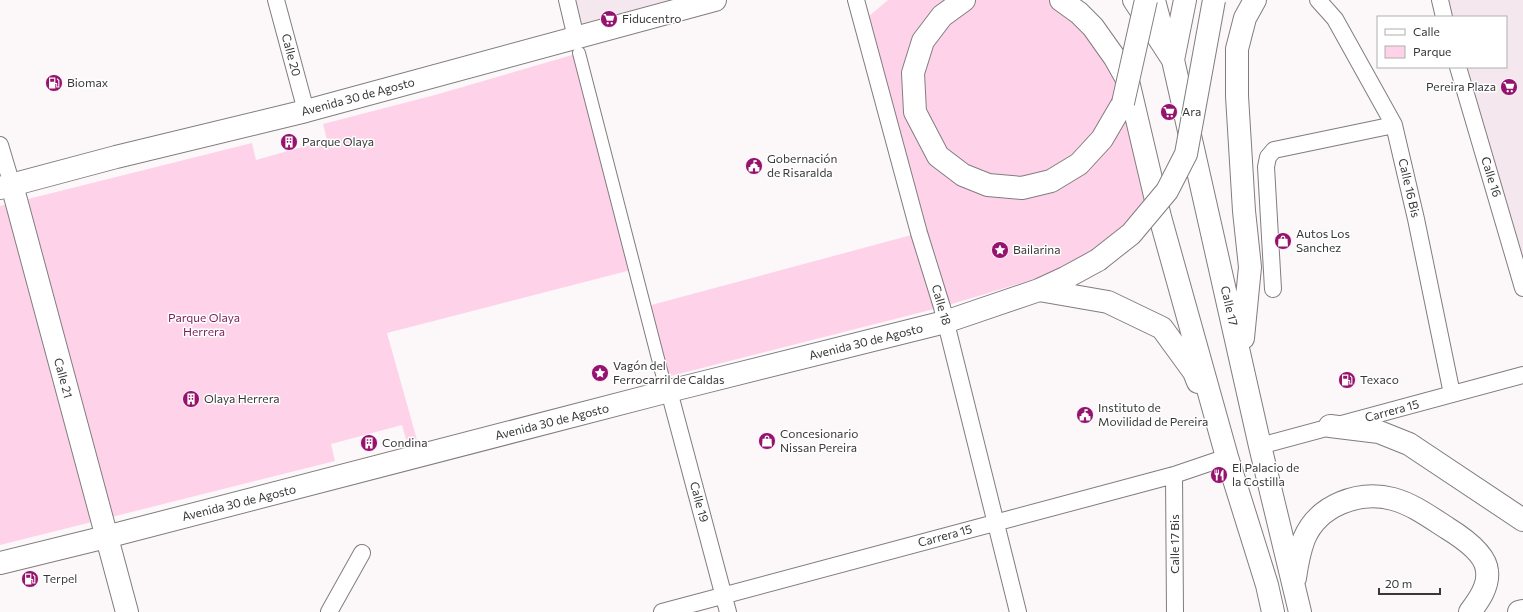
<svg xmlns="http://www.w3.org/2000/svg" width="1523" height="612" font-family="Commissioner,sans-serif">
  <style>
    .built { fill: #f4e7ee }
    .green { fill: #fed3ea }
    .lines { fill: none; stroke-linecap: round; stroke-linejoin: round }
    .pedestrian-casing { stroke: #817d7f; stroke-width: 14 }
    .minor-casing { stroke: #817d7f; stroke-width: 18 }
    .secondary-casing { stroke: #817d7f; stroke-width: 24 }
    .primary-casing { stroke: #817d7f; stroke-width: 24 }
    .pedestrian { stroke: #fff; stroke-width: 12 }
    .minor { stroke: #fff; stroke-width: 16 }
    .secondary { stroke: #fff; stroke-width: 22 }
    .primary { stroke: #fff; stroke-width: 22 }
    .primary-bridge-casing { stroke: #817d7f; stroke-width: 24; stroke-linecap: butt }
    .primary-bridge { stroke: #fff; stroke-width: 22 }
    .labels { text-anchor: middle; stroke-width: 3; stroke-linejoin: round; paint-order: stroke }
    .poi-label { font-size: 12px; fill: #393738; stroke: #fff; text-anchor: start }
    .street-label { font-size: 12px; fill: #393738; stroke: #fff }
    .park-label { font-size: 12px; fill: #771f58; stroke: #fff }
  </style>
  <rect width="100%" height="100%" fill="#fcf7f9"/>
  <path class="built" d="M 567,0 L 715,0 L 576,38 Z
    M 1440,0 L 1523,0 L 1523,288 L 1458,67 L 1506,67 L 1506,17 L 1444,17 Z"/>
  <path class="green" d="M 888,0 L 1061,0 L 1114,58 L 1156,203 L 1098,260 L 942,307 L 663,378 L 644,307 L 919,233 L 862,22 Z
    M 579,53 L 635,269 L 387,333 L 417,440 L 407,443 L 402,425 L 331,444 L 335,461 L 0,545 L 0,206 L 252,143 L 256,160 L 327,140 L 323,124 L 435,95 Z"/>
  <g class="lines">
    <g class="pedestrian-casing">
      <path id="pedestrian" d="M 579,53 L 663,378"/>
    </g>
    <g class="minor-casing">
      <path id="minor" d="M 276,0 L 306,111
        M 567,0 L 576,38
        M 856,0 L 919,233 L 942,307 L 1018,612
        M 1157,0 L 1169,45
        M 1318,0 L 1335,19 L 1394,125 L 1416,219 L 1452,394
        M 1440,0 L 1444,17
        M 1458,67 L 1523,288
        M 0,145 L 12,185
        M 1273,289 L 1266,167 L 1268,157 L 1274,150 L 1394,125
        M 669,391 L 728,612
        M 1260,446 L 1523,375
        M 1174,475 L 1175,612
        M 329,612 L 362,553
        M 662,612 L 1174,475 L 1227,457"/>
    </g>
    <g class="secondary-casing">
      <path id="secondary" d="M 12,185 L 127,612
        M 1330,426 L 1379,432 L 1409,444 L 1523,520
        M 1519,612 L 1523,611"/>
    </g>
    <g class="primary-casing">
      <path id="primary" d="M 964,0 L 942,16 L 923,41 L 913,73 L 915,112 L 938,156 L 963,175 L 988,185 L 1022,188 L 1051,181 L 1079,164 L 1102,139 L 1123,103
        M 1061,0 L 1079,13 L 1093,27 L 1115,58 L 1128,81 L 1160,217 L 1227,457 L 1267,585 L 1273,612
        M 1134,0 L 1173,60 L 1260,446 L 1300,612
        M 1173,60 L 1185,0
        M 0,188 L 116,157 L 306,111 L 715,0
        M 1039,290 L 1108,302 L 1162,328 L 1194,372 L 1198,382
        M 1243,338 L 1250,267 L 1244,211 L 1237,96 L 1237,49 L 1245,18 L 1255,0
        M 0,563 L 106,537 L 669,391 L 945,322 L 1039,290 L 1065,278 L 1098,260
        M 1295,578 C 1297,564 1299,552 1304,539 C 1318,505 1359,490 1393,499 C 1412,504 1430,517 1447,528 C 1460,536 1486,553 1487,571 C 1489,586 1479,600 1470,612"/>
    </g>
    <use href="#pedestrian" class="pedestrian"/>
    <use href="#minor" class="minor"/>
    <use href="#secondary" class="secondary"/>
    <use href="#primary" class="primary"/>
    <g class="primary-bridge-casing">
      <path id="primary-bridge" d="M 1123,103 L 1146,0
        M 1098,260 L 1131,234 L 1167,191 L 1186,154 L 1214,0"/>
    </g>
    <use href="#primary-bridge" class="primary-bridge"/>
  </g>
  <defs>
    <g id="supermarket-disc" transform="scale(0.9)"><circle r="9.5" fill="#95136c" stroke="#fff"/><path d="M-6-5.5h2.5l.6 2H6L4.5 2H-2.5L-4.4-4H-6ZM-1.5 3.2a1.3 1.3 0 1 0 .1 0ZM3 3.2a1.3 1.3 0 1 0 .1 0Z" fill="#fff"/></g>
    <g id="fuel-disc" transform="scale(0.9)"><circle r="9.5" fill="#95136c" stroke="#fff"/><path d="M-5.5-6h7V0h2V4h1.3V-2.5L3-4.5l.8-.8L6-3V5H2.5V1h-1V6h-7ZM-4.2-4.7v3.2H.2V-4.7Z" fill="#fff"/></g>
    <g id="building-disc" transform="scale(0.9)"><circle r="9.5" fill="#95136c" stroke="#fff"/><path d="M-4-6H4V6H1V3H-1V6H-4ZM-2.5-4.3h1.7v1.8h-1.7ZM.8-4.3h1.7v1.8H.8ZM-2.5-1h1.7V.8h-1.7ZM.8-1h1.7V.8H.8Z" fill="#fff"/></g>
    <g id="civic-disc" transform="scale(0.9)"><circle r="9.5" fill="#95136c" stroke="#fff"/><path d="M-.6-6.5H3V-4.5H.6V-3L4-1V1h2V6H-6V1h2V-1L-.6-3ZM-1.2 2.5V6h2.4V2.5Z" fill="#fff"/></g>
    <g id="shop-disc" transform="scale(0.9)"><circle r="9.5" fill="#95136c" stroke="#fff"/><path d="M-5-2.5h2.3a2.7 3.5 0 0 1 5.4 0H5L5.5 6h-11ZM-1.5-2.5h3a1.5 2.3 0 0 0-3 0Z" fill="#fff"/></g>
    <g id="sight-disc" transform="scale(0.9)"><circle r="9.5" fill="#95136c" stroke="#fff"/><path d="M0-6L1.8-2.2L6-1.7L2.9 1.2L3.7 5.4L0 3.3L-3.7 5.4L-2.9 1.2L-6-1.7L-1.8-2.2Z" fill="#fff"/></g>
    <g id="restaurant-disc" transform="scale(0.9)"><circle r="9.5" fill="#95136c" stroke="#fff"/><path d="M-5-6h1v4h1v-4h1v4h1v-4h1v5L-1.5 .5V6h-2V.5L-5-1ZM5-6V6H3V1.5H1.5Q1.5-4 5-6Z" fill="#fff"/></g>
  </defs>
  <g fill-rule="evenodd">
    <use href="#supermarket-disc" x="609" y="19"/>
    <use href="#fuel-disc" x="54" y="83"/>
    <use href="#supermarket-disc" x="1509" y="87"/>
    <use href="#supermarket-disc" x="1169" y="112"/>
    <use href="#building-disc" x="289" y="142"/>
    <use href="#civic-disc" x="754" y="166"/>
    <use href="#shop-disc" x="1283" y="241"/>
    <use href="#sight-disc" x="1000" y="250"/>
    <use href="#sight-disc" x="600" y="373"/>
    <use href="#fuel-disc" x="1347" y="380"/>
    <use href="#building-disc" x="191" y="399"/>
    <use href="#civic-disc" x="1085" y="415"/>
    <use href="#shop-disc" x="767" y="441"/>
    <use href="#building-disc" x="369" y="443"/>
    <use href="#restaurant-disc" x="1219" y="475"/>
    <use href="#fuel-disc" x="30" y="579"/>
  </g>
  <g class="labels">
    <g class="poi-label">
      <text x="622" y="23">Fiducentro</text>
      <text x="67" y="87">Biomax</text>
      <text x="1496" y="91" text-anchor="end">Pereira Plaza</text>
      <text x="1182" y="116">Ara</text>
      <text x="302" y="146">Parque Olaya</text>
      <text x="767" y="163">Gobernación<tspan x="767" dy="14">de Risaralda</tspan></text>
      <text x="1296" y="238">Autos Los<tspan x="1296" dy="14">Sanchez</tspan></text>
      <text x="1013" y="254">Bailarina</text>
      <text x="613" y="370">Vagón del<tspan x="613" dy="14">Ferrocarril de Caldas</tspan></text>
      <text x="1360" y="384">Texaco</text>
      <text x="204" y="403">Olaya Herrera</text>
      <text x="1098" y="412">Instituto de<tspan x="1098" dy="14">Movilidad de Pereira</tspan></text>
      <text x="780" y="438">Concesionario<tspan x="780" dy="14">Nissan Pereira</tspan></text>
      <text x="382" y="447">Condina</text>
      <text x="1232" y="472">El Palacio de<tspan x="1232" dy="14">la Costilla</tspan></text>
      <text x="43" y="583">Terpel</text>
    </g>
    <g class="street-label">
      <text transform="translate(291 55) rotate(75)" y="4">Calle 20</text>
      <text transform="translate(358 97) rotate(-15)" y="4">Avenida 30 de Agosto</text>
      <text transform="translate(1491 177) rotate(73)" y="4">Calle 16</text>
      <text transform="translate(1409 188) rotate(77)" y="4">Calle 16 Bis</text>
      <text transform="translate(941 305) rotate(74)" y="4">Calle 18</text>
      <text transform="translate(1229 306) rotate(77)" y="4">Calle 17</text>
      <text transform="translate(866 342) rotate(-14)" y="4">Avenida 30 de Agosto</text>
      <text transform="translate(63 378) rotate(75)" y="4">Calle 21</text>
      <text transform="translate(1392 411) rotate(-15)" y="4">Carrera 15</text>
      <text transform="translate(552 422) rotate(-14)" y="4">Avenida 30 de Agosto</text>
      <text transform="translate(699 502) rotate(75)" y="4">Calle 19</text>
      <text transform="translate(239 503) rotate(-14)" y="4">Avenida 30 de Agosto</text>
      <text transform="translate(945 536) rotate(-15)" y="4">Carrera 15</text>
      <text transform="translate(1175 544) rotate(-90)" y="4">Calle 17 Bis</text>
    </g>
    <g class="park-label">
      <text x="204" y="322">Parque Olaya<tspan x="204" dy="14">Herrera</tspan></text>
    </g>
  </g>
  <rect x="1377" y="16" width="130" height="52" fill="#ffffff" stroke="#b0afaf"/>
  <rect x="1385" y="29" width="20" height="6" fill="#ffffff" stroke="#b0afaf"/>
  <text x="1413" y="36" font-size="12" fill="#393738">Calle</text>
  <rect x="1385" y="46" width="20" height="12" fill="#fed3ea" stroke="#b0afaf"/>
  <text x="1413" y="56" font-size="12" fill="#393738">Parque</text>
  <path d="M1379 588v6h61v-6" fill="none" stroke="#393738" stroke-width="2"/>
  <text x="1385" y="588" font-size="12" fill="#393738" stroke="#ffffff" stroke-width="3" paint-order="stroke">20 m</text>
</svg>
